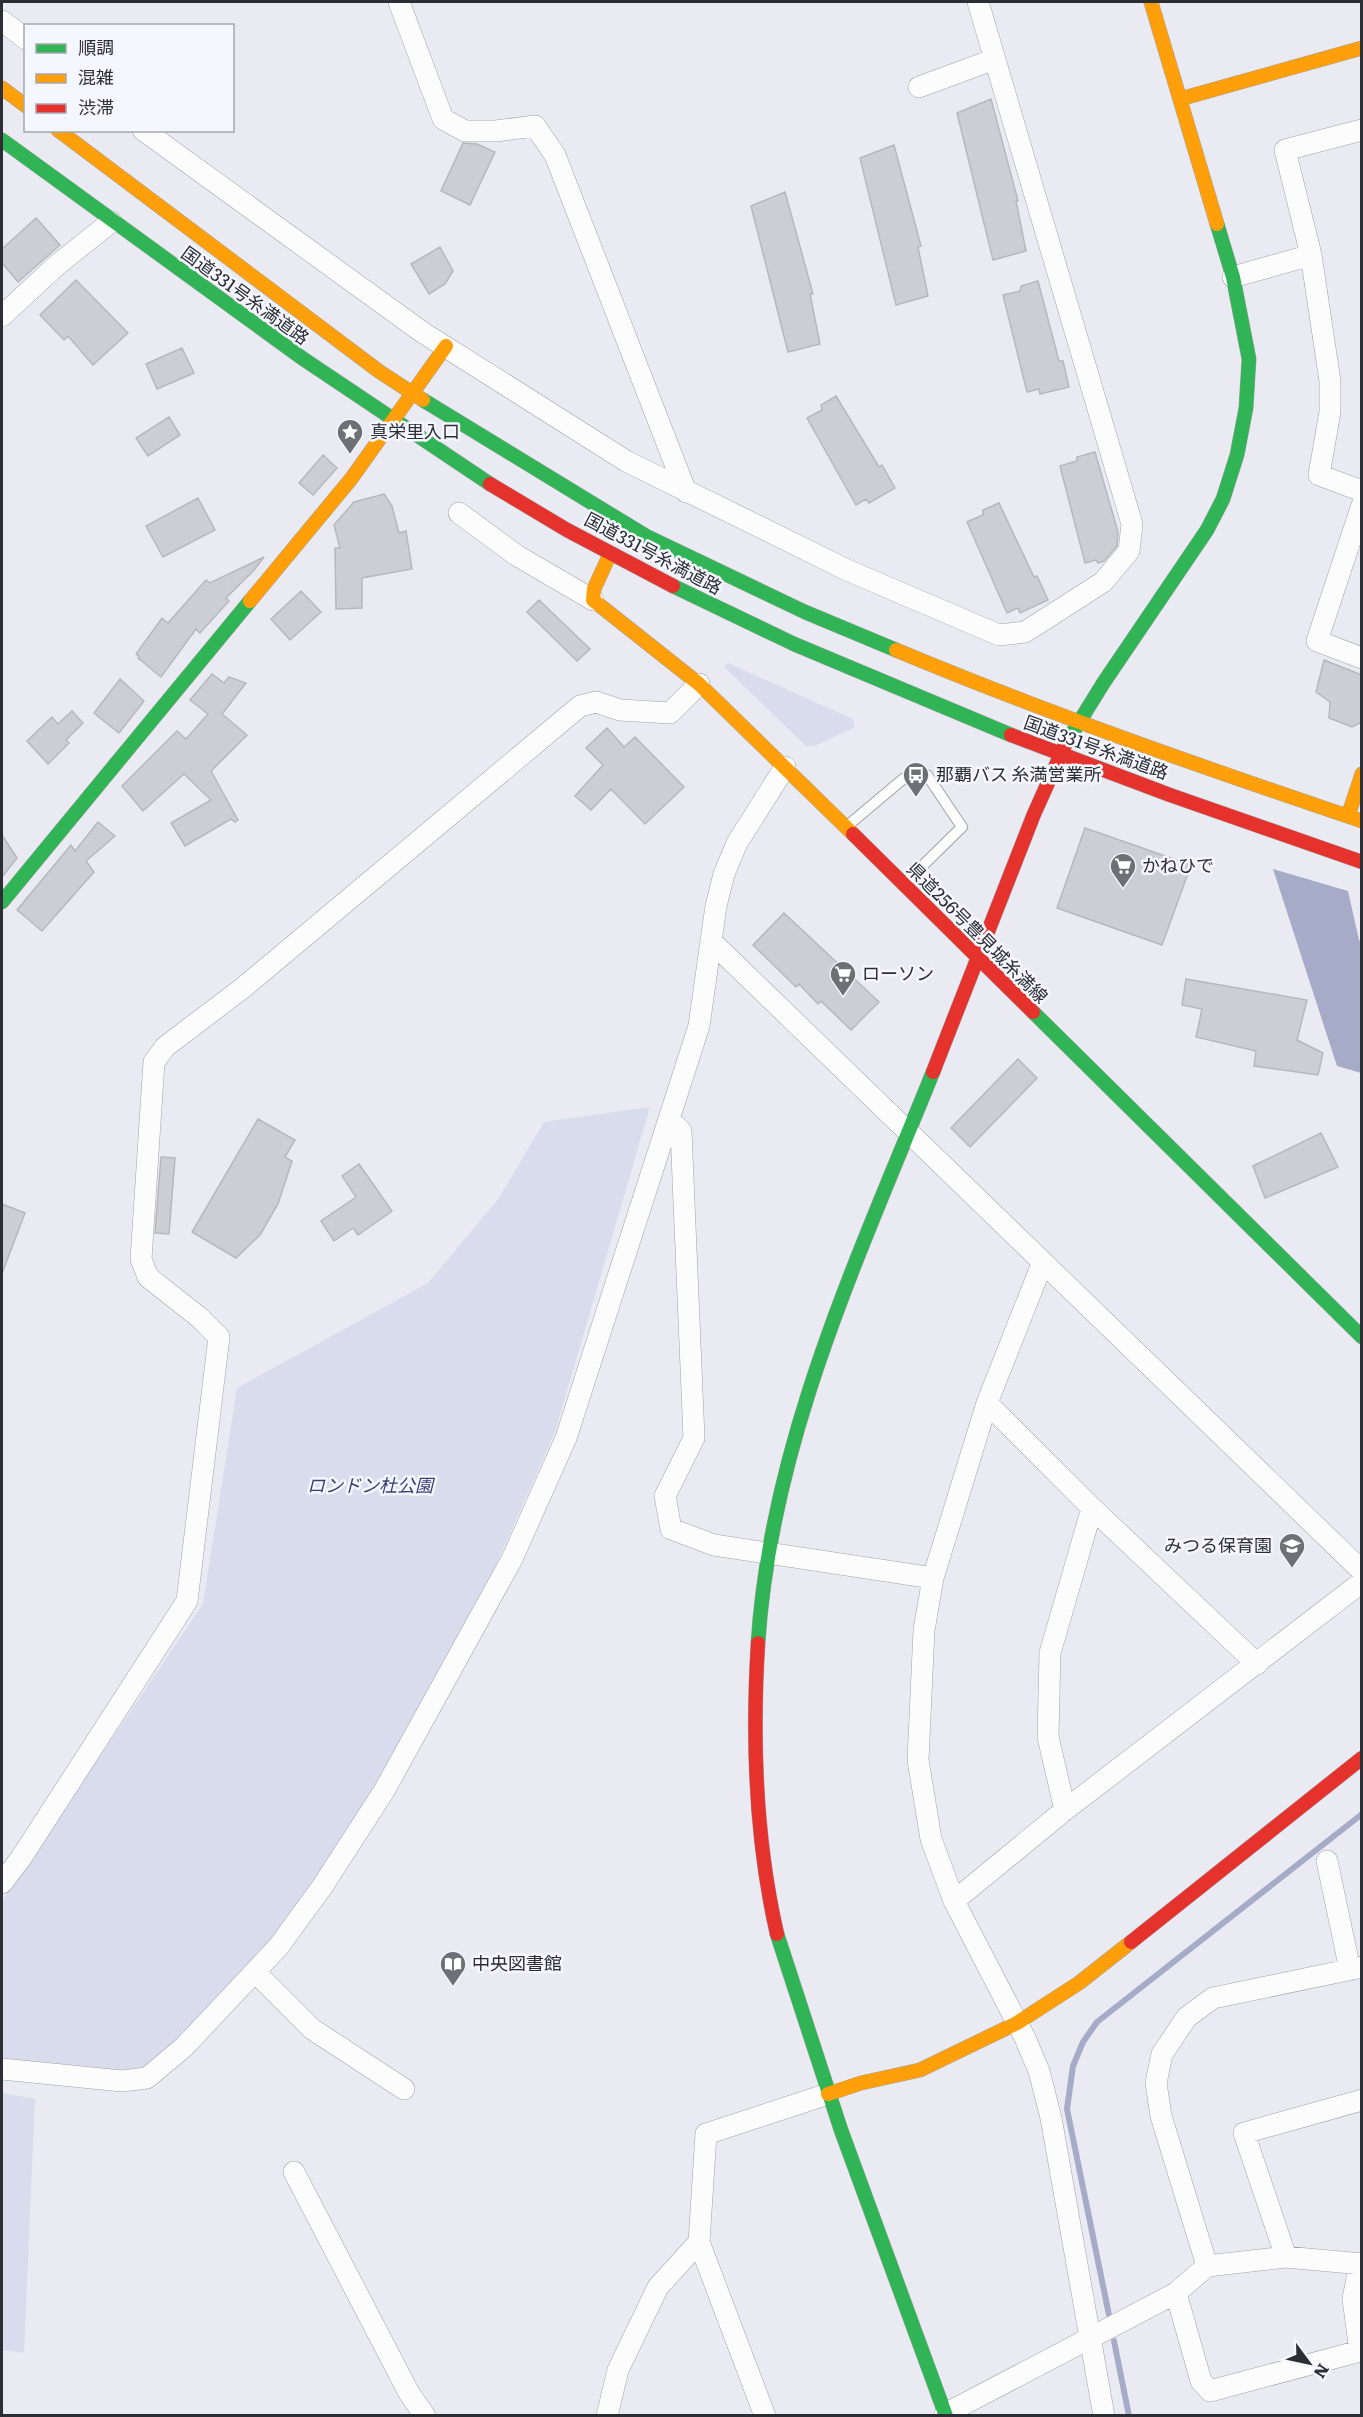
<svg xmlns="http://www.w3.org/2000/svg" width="1363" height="2417" font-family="Literata,'Noto Sans JP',serif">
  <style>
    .green { fill: #d8dced }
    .water { fill: #a6acc8 }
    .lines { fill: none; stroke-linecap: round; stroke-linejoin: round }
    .stream { stroke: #a6acc8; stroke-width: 6 }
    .building { fill: #cdced3; stroke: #b7b8be; stroke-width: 1.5 }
    .lane-casing { stroke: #a1a2a7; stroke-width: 12 }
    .street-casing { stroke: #a1a2a7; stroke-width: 22 }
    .fast-casing { stroke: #a1a2a7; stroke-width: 15 }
    .slow-casing { stroke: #a1a2a7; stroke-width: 15 }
    .jam-casing { stroke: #a1a2a7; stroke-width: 15 }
    .lane { stroke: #fcfcfd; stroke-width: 10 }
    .street { stroke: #fcfcfd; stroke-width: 21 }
    .fast { stroke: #30b455; stroke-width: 14 }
    .slow { stroke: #ff9f0a; stroke-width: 14 }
    .jam { stroke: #e5322d; stroke-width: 14 }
    .labels { text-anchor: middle; stroke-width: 5; stroke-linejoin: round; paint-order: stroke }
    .street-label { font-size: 18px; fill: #2d2e33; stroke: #f5f7fe }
    .poi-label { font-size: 18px; fill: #2d2e33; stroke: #f5f7fe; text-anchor: start }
    .park-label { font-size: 18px; font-style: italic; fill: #383f71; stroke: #f5f7fe }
  </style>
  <rect width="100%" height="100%" fill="#eaebf2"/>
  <path class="green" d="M 728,663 L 853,719 L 855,727 L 817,745 L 806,746 L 724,667 Z
    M 650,1107 L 555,1432 L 475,1612 L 382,1777 L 274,1942 L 177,2044 L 142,2071 L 118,2074 L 2,2061 L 2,1901 L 203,1604 L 237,1388 L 428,1283 L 499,1198 L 544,1122 Z
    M 2,2093 L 35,2099 L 24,2353 L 2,2350 Z"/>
  <path class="water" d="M 1273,869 L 1348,891 L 1359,940 L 1361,941 L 1361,1073 L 1337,1066 Z"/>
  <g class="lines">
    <path class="stream" d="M 1109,2315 L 1067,2109 L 1073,2066 L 1083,2042 L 1097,2022 L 1362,1814
      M 1114,2341 L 1129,2416"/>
  </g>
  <path class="building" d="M 991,99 L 1018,201 L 1016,201 L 1026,251 L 993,260 L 957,113 Z
    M 463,143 L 477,144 L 495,152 L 470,205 L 441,191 Z
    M 894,145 L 921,246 L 918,247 L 928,296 L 896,305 L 860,158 Z
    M 785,192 L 813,294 L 810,294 L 820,344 L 788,352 L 751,206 Z
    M 36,218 L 60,245 L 18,282 L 2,263 L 2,249 Z
    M 440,247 L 453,271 L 445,284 L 429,294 L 411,264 Z
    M 76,280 L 128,333 L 93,365 L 68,336 L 64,340 L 40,315 Z
    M 1038,281 L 1059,361 L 1063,361 L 1069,387 L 1040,394 L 1039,389 L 1027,392 L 1003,295 L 1020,291 L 1021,286 Z
    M 182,348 L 194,373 L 157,389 L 146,364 Z
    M 836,396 L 879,467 L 882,465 L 895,488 L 869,503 L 866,499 L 856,505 L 807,418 L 822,410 L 821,405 Z
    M 169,417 L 180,435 L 148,456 L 136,438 Z
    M 1095,452 L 1118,532 L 1117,546 L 1104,561 L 1098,563 L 1096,560 L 1085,563 L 1060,466 L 1077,461 L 1077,457 Z
    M 323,455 L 337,468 L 313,495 L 299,483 Z
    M 384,494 L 392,506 L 399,533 L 406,531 L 412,569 L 362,578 L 362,608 L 336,609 L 335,548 L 340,548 L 334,525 L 354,502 Z
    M 198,498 L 215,530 L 163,557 L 146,526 Z
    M 999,503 L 1034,577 L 1037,576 L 1048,600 L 1020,613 L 1018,608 L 1007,613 L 967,522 L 983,515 L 983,510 Z
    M 264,557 L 254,570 L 226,598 L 229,601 L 200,633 L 196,629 L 161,677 L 138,658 L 139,656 L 136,654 L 162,618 L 168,623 L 206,580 L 210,583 Z
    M 301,591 L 321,612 L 290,640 L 271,619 Z
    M 539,600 L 590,649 L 577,661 L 527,612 Z
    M 1324,660 L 1362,675 L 1362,722 L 1352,727 L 1329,718 L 1330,702 L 1316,692 Z
    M 212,674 L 224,683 L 229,677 L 246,683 L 222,714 L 247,735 L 211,771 L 238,820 L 235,822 L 231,819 L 185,846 L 171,823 L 211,800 L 184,774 L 143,811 L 122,786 L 177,731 L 186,739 L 208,714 L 190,700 Z
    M 120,679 L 144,701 L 119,733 L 94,713 Z
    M 72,711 L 83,723 L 66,740 L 69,743 L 48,764 L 27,741 L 52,717 L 58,724 Z
    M 607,728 L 624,747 L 635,737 L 684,787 L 645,824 L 611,789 L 591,810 L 575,796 L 603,765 L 586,748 Z
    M 98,822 L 115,836 L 86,861 L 94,872 L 42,931 L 17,910 L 71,845 L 75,851 Z
    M 1085,828 L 1191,865 L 1162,945 L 1057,908 Z
    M 2,835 L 17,858 L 2,877 Z
    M 784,913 L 879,1002 L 851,1030 L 821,1001 L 818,1004 L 799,984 L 796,987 L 753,945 Z
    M 1186,979 L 1307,1000 L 1297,1040 L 1323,1053 L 1318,1075 L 1254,1066 L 1256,1051 L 1196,1037 L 1202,1009 L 1182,1005 Z
    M 1018,1059 L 1037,1078 L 970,1147 L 951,1128 Z
    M 258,1119 L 295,1140 L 285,1157 L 292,1161 L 278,1204 L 260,1235 L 236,1258 L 192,1232 Z
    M 1321,1133 L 1338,1167 L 1265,1198 L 1253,1166 Z
    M 161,1157 L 175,1158 L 169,1234 L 155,1233 Z
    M 359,1164 L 392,1211 L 358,1235 L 353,1228 L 334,1241 L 321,1221 L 356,1197 L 342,1176 Z
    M 2,1204 L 25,1213 L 3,1271 L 2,1271 Z"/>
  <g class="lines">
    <g class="lane-casing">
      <path id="lane" d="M 846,827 L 903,779 L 927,775 L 962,827 L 905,883"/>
    </g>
    <g class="street-casing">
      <path id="street" d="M 399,2 L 443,119 L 465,131 L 496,131 L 535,126 L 555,155 L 686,492
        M 2,21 L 26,39
        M 919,87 L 995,59
        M 143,130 L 422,332 L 626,461 L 847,570 L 999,635 L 1025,632 L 1103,582 L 1129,551 L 1132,524 L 978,2
        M 1362,130 L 1285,150 L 1311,255 L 1330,381 L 1330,412 L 1319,475 L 1362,491
        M 1233,277 L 1311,255
        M 2,316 L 57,265 L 111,222
        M 1362,505 L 1317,641 L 1362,658
        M 459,513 L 516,555 L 593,600
        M 712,942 L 1362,1571
        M 669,1119 L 681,1131 L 694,1438 L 665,1496 L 671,1529 L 714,1545 L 933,1578
        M 1042,1264 L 987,1403 L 933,1578 L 924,1630 L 918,1760 L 931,1839 L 954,1901 L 1025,2038 L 1039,2071 L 1051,2118 L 1104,2416
        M 987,1403 L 1092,1508 L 1257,1664
        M 1065,1810 L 1048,1737 L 1050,1653 L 1092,1508
        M 1327,1861 L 1350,1970
        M 2,1883 L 21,1858 L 187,1601 L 219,1337 L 200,1318 L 148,1277 L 141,1259 L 154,1062 L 165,1047 L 244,987 L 580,706 L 596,702 L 620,710 L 670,713 L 699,684
        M 954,1901 L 1065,1810 L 1362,1582
        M 255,1972 L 312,2029 L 404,2089
        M 2,2069 L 122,2081 L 147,2078 L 184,2047 L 279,1946 L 322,1887 L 384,1791 L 512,1559 L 566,1438 L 699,1026 L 716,906 L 724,874 L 737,843 L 785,767
        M 294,2172 L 409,2393 L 425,2416
        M 1286,2257 L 1244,2133 L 1362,2100
        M 1207,2266 L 1161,2116 L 1156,2083 L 1162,2054 L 1187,2017 L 1213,1998 L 1362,1967
        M 1176,2293 L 1201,2381 L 1210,2391 L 1360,2351 L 1353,2299 L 1360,2263
        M 945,2414 L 1176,2293 L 1207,2266 L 1286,2257 L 1362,2264
        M 607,2416 L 618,2370 L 658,2287 L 699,2242
        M 765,2416 L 699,2242 L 706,2134 L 828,2094"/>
    </g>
    <g class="fast-casing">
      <path id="fast" d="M 2,140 L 302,358 L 490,484
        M 423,400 L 646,536 L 805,612 L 896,650
        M 673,586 L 794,644 L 1011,735
        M 1065,745 L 1104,682 L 1207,530 L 1223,499 L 1237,455 L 1246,408 L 1249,359 L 1233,277 L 1217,224
        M 2,902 L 250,601
        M 1033,1012 L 1362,1337
        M 758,1643 C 771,1441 859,1256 933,1072
        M 777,1934 L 841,2130 L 946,2416"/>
    </g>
    <g class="slow-casing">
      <path id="slow" d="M 1151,2 L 1217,224
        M 2,88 L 26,106
        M 1180,99 L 1362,48
        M 58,130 L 380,372 L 423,400
        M 610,554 L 594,589 L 593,600 L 699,684 L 853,834
        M 250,601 L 351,479 L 446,346
        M 896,650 C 1049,714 1205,768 1362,821
        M 1348,816 L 1362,774
        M 828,2094 L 861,2083 L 920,2070 L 1017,2023 L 1079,1983 L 1131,1942"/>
    </g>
    <g class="jam-casing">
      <path id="jam" d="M 490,484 L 567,530 L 673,586
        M 1011,735 L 1170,795 L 1362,862
        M 853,834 L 1033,1012
        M 933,1072 L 1034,814 L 1065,745
        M 758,1643 C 752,1740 755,1838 777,1934
        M 1131,1942 L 1362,1758"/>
    </g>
    <use href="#lane" class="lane"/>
    <use href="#street" class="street"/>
    <use href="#fast" class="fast"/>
    <use href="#slow" class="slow"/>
    <use href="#jam" class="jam"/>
  </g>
  <defs>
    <g id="sight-pin" transform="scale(1.35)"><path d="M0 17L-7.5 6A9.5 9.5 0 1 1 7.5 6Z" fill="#6f7076" stroke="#f5f7fe"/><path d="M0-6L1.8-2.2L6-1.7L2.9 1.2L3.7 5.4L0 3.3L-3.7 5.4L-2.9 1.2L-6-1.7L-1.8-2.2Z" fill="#fff"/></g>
    <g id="bus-pin" transform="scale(1.35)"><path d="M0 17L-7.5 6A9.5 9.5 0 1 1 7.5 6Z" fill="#6f7076" stroke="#f5f7fe"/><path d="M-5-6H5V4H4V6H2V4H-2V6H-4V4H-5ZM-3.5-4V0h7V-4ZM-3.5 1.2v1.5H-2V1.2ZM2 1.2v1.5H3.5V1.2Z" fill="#fff"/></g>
    <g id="supermarket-pin" transform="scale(1.35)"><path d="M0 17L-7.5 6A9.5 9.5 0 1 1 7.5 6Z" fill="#6f7076" stroke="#f5f7fe"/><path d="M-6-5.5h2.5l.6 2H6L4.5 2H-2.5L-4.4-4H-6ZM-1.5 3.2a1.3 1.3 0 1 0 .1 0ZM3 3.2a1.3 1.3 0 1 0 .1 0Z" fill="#fff"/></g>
    <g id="school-pin" transform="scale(1.35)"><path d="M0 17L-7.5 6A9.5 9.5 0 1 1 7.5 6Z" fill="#6f7076" stroke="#f5f7fe"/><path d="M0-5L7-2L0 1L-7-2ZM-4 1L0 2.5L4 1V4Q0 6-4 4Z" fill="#fff"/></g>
    <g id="library-pin" transform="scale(1.35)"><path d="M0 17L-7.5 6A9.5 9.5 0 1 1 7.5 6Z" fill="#6f7076" stroke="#f5f7fe"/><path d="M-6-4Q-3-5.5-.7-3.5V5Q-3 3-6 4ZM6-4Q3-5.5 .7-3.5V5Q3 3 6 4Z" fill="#fff"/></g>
  </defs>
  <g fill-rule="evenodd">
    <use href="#sight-pin" x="350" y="432"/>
    <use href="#bus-pin" x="916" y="775"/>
    <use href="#supermarket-pin" x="1123" y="866"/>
    <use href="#supermarket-pin" x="843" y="974"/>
    <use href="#school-pin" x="1292" y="1546"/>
    <use href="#library-pin" x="453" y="1964"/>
  </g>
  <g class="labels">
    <g class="street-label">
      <text transform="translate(245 296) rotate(36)" y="6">国道331号糸満道路</text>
      <text transform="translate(653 554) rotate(28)" y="6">国道331号糸満道路</text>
      <text transform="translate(1096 748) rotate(20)" y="6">国道331号糸満道路</text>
      <text transform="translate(977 933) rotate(45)" y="6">県道256号豊見城糸満線</text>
    </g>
    <g class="poi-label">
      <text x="370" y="438">真栄里入口</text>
      <text x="936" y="781">那覇バス 糸満営業所</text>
      <text x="1142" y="872">かねひで</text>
      <text x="862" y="980">ローソン</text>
      <text x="1272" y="1552" text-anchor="end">みつる保育園</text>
      <text x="472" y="1970">中央図書館</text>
    </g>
    <g class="park-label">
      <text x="370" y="1492">ロンドン杜公園</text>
    </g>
  </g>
  <rect width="1363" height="2417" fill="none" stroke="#2d2e33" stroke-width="6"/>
  <rect x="24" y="24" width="210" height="108" fill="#f5f7fe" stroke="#a5a7ad" stroke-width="1.5"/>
  <rect x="36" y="44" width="30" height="9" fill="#30b455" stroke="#a5a7ad" stroke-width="1.5"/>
  <text x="78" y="54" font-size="18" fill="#2d2e33">順調</text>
  <rect x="36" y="74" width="30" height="9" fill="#ff9f0a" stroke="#a5a7ad" stroke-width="1.5"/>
  <text x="78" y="84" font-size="18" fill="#2d2e33">混雑</text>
  <rect x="36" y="104" width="30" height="9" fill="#e5322d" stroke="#a5a7ad" stroke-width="1.5"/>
  <text x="78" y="114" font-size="18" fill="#2d2e33">渋滞</text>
  <g transform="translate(1309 2363) rotate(123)" stroke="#f5f7fe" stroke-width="4.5" paint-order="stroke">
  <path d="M0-4.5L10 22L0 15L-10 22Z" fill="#2d2e33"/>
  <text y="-9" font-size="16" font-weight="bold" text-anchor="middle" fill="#2d2e33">N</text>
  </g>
</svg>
